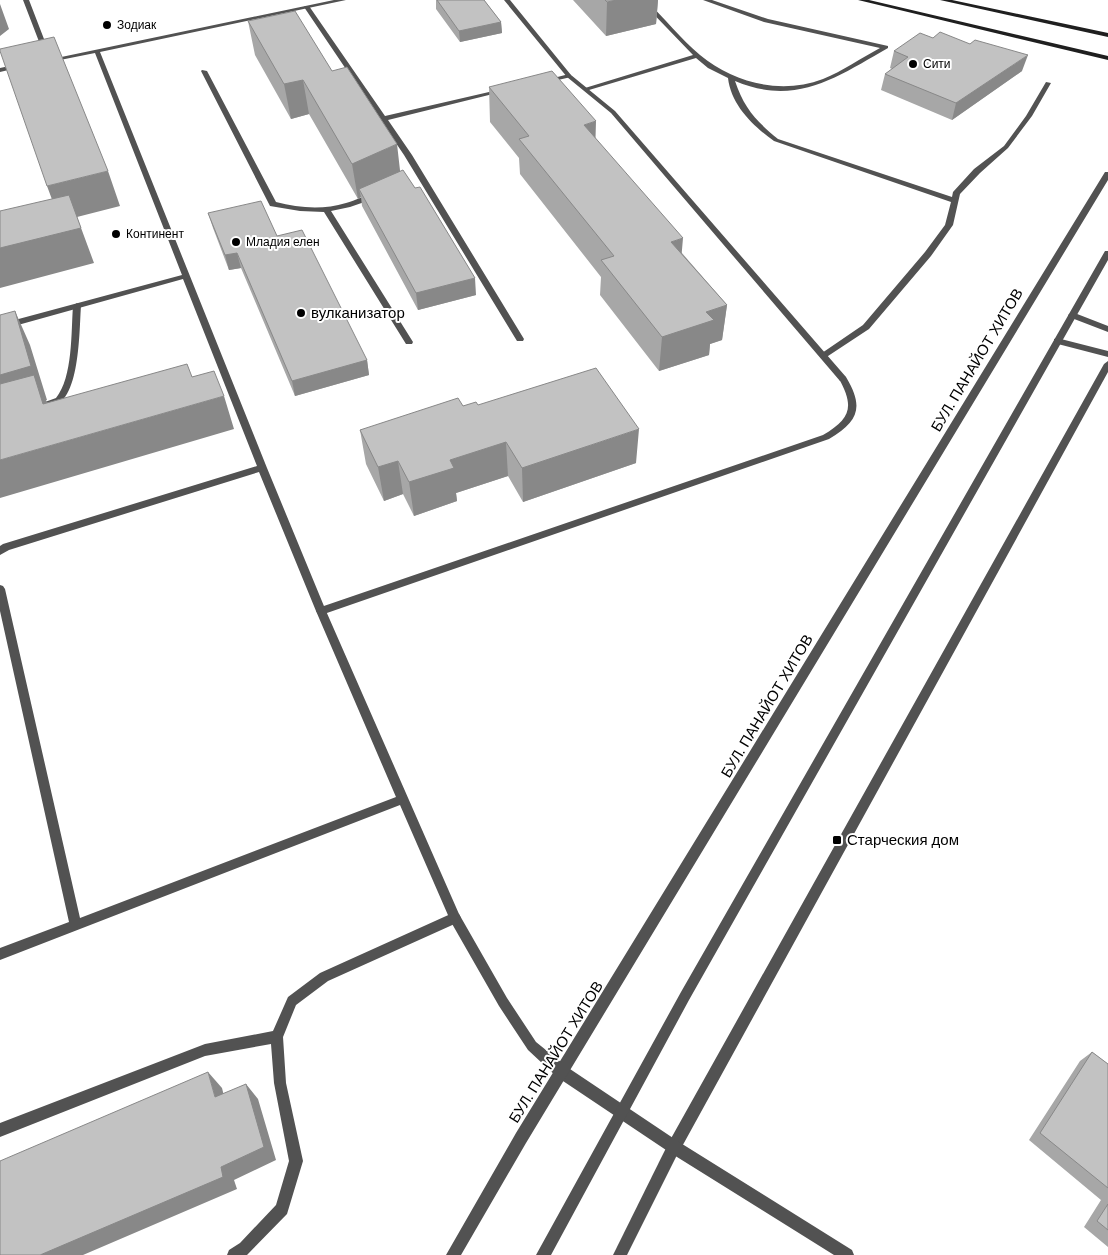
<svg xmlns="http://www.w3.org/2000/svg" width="1108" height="1255" font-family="'DM Sans',sans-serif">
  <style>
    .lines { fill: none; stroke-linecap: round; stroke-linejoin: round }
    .service { fill: #525252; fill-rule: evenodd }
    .pedestrian { fill: #525252; fill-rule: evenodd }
    .minor { fill: #525252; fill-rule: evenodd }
    .tertiary { fill: #525252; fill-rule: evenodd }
    .secondary { fill: #1f1f1f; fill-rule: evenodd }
    .wall { fill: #a7a7a7 }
    .shaded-wall { fill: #888 }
    .building { fill: #c2c2c2; stroke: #888 }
    .poi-dot { fill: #000; stroke: #fff; stroke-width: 2 }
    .labels { text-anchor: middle; stroke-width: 4; stroke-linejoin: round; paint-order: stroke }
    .far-poi-label { font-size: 12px; fill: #000; stroke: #fff; text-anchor: start }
    .poi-label { font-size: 15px; fill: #000; stroke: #fff; text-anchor: start }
    .street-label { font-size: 15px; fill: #000; stroke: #fff }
  </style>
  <rect width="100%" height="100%" fill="#fff"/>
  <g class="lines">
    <path class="service" d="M 640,0 L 646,0 C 664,18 681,39 700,55 C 734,83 781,95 823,79 C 843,71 861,58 880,48 L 764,22 L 703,0 L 712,0 L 768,19 L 888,46 L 888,48 C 837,77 796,107 735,81 C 744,108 756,121 778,139 L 952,197 L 953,192 L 974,169 L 1004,146 L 1026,116 L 1046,82 L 1051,83 L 1032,116 L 1008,148 L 980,173 L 960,194 L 953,225 L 931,256 L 869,329 L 825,358 L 821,355 L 822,353 L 863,325 L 925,252 L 945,225 L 951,202 L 774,141 C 753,126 731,105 728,78 L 708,68 L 696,58 L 589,90 L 585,90 L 585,88 L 693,55 Z
      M 305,6 L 309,6 L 385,116 L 502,89 L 505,91 L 388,120 L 412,155 L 524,339 L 523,341 L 517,341 L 404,155 L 304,7 Z
      M 202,70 L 207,71 L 276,202 C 299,208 323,210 346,203 C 355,201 366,194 376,194 L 376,198 L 350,207 L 331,211 L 413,342 L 412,344 L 406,344 L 324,212 L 300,211 L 270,206 L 201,71 Z
      M 569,74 L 571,75 L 571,77 L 545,83 L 542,81 Z
      M 77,303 L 81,306 C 79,329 81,413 45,406 L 44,404 L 45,402 L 56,398 C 73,377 71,332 73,306 Z
      M 1072,312 L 1108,326 L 1108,332 L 1069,317 L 1068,315 Z
      M 1057,338 L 1108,351 L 1108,357 L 1054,343 L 1054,339 Z
      M 1108,361 L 1108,372 L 679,1152 L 674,1154 L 669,1152 L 667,1147 L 669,1142 L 1104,364 Z
      M 843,376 L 846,377 C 864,407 859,421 829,439 L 324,614 L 318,614 L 316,611 L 318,608 L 823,435 C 850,419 855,407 839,379 Z
      M 455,912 L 459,914 L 461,918 L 459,922 L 328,981 L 296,1005 L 283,1037 L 286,1083 L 303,1161 L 287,1214 L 247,1255 L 227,1255 L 229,1250 L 240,1243 L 276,1205 L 289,1161 L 274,1083 L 271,1044 L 205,1056 L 0,1137 L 0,1123 L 205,1044 L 273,1031 L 288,997 L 320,973 Z"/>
    <path class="pedestrian" d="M 674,1140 L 679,1142 L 681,1147 L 627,1255 L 613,1255 L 669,1142 Z"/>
    <path class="minor" d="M 23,0 L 29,0 L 49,52 L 48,53 L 43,52 Z
      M 334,0 L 346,0 L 100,52 L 267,468 L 326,611 L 459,914 L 507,998 L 536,1042 L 567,1067 L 679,1142 L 852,1250 L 854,1255 L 834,1255 L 669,1152 L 557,1077 L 528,1050 L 499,1006 L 451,922 L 400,805 L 0,960 L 0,948 L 69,922 L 0,611 L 0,585 L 3,586 L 5,589 L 80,918 L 396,797 L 316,611 L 259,472 L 9,550 L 0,555 L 0,546 L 3,544 L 257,466 L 183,279 L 0,330 L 0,324 L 182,275 L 95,53 L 50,62 L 47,60 Z
      M 504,0 L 510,0 L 571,75 L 615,111 L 846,377 L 846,381 L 840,381 L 611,113 L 567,77 Z
      M 19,64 L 22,66 L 21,67 L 0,72 L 0,68 Z"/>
    <path class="tertiary" d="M 1105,172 L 1108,172 L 1108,180 L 526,1143 L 461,1255 L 446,1255 L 516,1133 Z
      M 1105,251 L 1108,251 L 1108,260 L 689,1000 L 551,1255 L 536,1255 L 681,992 Z"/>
    <path class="secondary" d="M 858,0 L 869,0 L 1108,56 L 1108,60 Z
      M 940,0 L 952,0 L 1108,33 L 1108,37 Z"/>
  </g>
  <path class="wall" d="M 436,0 L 484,0 L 501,22 L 502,33 L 460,42 L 436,9 Z
    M 573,0 L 658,0 L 656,24 L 606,36 Z
    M 248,21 L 332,71 L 400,171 L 476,295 L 418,310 L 362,206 L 361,197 L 358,199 L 309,114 L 291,119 L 255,55 Z
    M 933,38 L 970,44 L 1022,71 L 952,120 L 881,90 L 885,74 L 892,69 L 890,68 L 894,51 Z
    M 489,87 L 596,139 L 682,253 L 727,305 L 722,340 L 710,344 L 709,355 L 659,371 L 600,295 L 601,277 L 520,174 L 519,158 L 490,122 Z
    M 208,213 L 277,236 L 367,360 L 369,375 L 295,396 L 241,268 L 229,270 L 213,228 Z
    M 478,405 L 636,463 L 523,502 L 508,476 L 456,493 L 457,501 L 414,516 L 403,494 L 384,501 L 366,464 L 360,430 L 463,406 Z
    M 1092,1052 L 1108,1064 L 1108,1247 L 1084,1227 L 1101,1200 L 1029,1140 L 1080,1061 Z"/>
  <path class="shaded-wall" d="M 617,0 L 658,0 L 656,24 L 606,36 L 607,2 Z
    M 0,4 L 9,29 L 0,36 Z
    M 501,22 L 502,33 L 460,42 L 459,31 Z
    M 1028,55 L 1022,71 L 952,120 L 956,103 Z
    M 303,80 L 309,114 L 291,119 L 284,84 Z
    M 596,121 L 595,156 L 584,125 Z
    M 397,144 L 401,179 L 359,189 L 361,197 L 358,199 L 352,164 Z
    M 108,171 L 120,206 L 77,217 L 94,263 L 0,288 L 0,248 L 60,221 L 47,186 Z
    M 683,238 L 680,273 L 671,242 Z
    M 237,253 L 241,268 L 229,270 L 225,255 Z
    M 475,278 L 476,295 L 418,310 L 416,293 Z
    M 727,305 L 722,340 L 710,344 L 709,355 L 659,371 L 662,337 L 706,312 Z
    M 15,311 L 30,345 L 47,400 L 46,400 L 50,408 L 0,413 L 0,375 Z
    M 367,360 L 369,375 L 295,396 L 292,381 Z
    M 224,396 L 234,429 L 0,498 L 0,460 Z
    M 639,429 L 636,463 L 523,502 L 522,468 Z
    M 506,442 L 508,476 L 456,493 L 457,501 L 414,516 L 409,482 L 450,460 Z
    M 398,461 L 403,494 L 384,501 L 378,467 Z
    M 208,1072 L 222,1088 L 228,1112 L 215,1097 Z
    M 246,1084 L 258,1099 L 276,1160 L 234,1180 L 237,1189 L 83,1255 L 40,1255 L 221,1167 Z"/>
  <path class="building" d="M 437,0 L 484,0 L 501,22 L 459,31 Z
    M 605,0 L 617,0 L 607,2 Z
    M 295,11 L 332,71 L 347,67 L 397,144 L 352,164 L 303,80 L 284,84 L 248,21 Z
    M 940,32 L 970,44 L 975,40 L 1028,55 L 956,103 L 885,74 L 908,57 L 894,51 L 920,33 L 933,38 Z
    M 54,37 L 108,171 L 47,186 L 0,51 L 0,49 Z
    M 552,71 L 596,121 L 584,125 L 683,238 L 671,242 L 727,305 L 706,312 L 714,320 L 662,337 L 601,260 L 614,256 L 519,139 L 529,136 L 489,87 Z
    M 403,170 L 415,188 L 420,187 L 475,278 L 416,293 L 359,189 Z
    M 69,195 L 81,228 L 0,248 L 0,211 Z
    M 261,201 L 277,236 L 302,230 L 367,360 L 292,381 L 237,253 L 225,255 L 208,213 Z
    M 15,311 L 31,366 L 0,375 L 0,315 Z
    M 187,364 L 192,377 L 214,371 L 224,396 L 0,460 L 0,384 L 34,375 L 43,404 Z
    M 596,368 L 639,429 L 522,468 L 506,442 L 450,460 L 454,468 L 409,482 L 398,461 L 378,467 L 360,430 L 458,398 L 463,406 L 476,402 L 478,405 Z
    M 1092,1052 L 1108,1064 L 1108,1188 L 1040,1133 Z
    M 208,1072 L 215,1097 L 246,1084 L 264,1147 L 221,1167 L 223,1177 L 40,1255 L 0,1255 L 0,1161 Z
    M 1108,1204 L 1108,1230 L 1097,1221 Z"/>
  <g class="poi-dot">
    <circle cx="107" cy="25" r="5"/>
    <circle cx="913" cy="64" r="5"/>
    <circle cx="116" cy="234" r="5"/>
    <circle cx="236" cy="242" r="5"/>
    <circle cx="301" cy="313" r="5"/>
    <rect x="832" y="835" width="10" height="10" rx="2.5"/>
  </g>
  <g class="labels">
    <g class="far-poi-label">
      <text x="117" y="29">Зодиак</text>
      <text x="923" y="68">Сити</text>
      <text x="126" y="238">Континент</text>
      <text x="246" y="246">Младия елен</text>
    </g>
    <g class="poi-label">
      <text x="311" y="318">вулканизатор</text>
      <text x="847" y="845">Старческия дом</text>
    </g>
    <g class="street-label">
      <text transform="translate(977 360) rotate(-59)" y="5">БУЛ. ПАНАЙОТ ХИТОВ</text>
      <text transform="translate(767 706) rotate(-59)" y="5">БУЛ. ПАНАЙОТ ХИТОВ</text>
      <text transform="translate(556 1052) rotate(-58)" y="5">БУЛ. ПАНАЙОТ ХИТОВ</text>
    </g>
  </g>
</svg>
